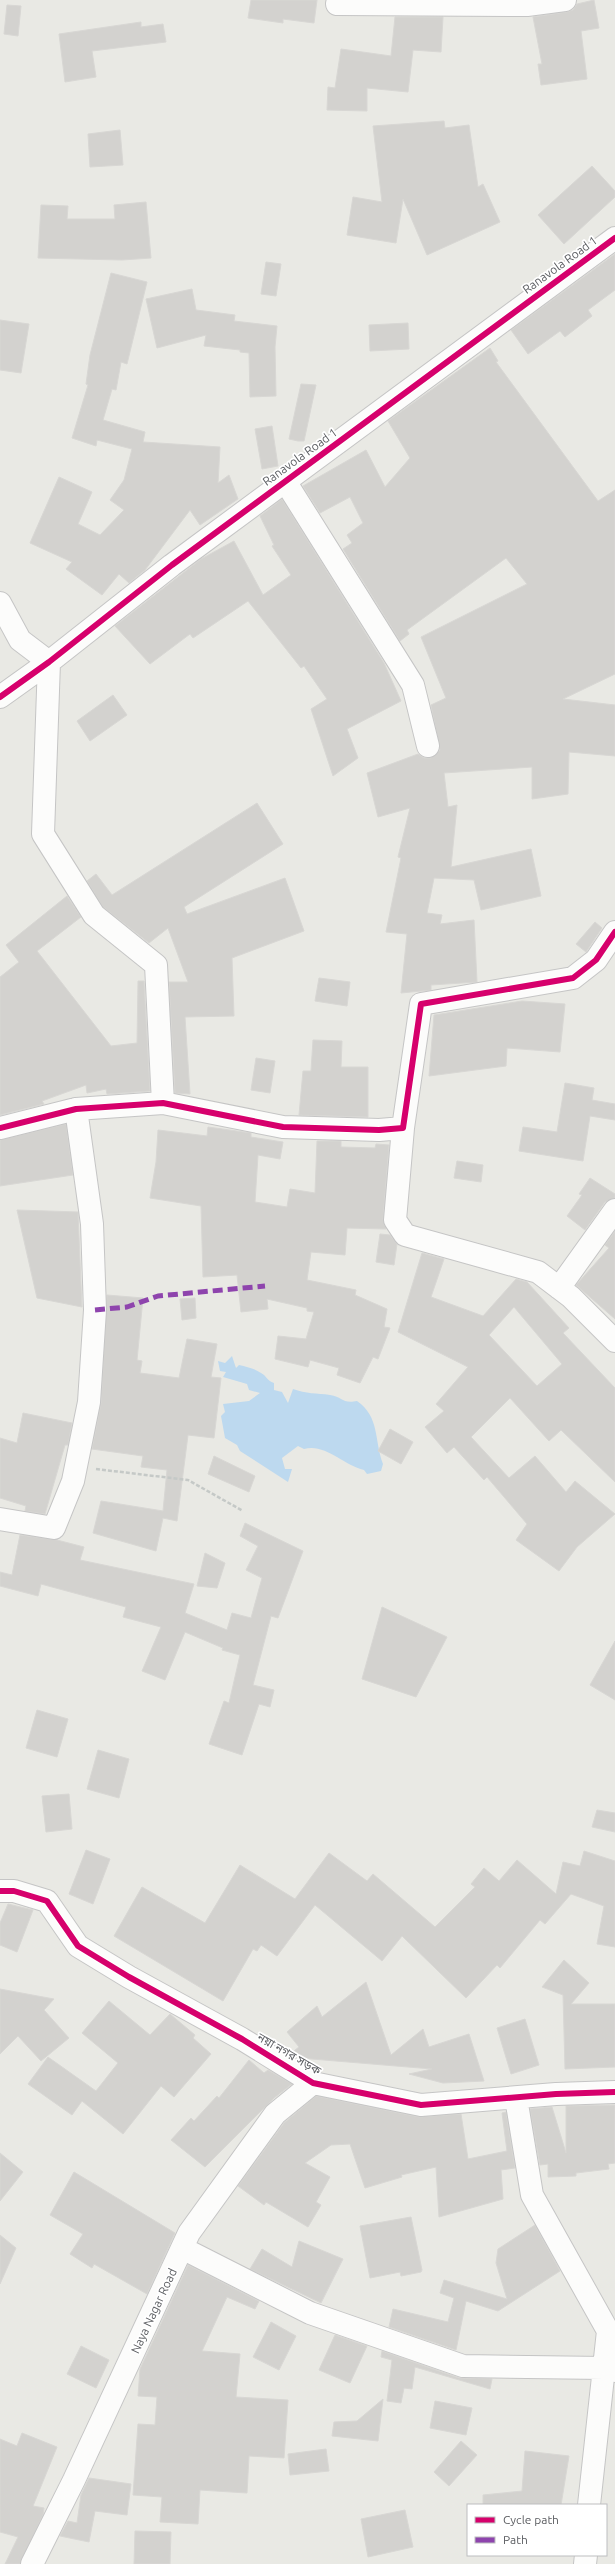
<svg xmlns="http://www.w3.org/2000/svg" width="615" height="2564" font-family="Ubuntu,'Noto Sans Bengali',sans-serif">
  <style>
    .water { fill: #bdd9ef }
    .building { fill: #d3d2cf; stroke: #d8d7d4; fill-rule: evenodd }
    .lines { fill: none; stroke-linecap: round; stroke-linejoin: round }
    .minor-casing { stroke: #c5c5c5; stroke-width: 24 }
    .path { stroke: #c5c9c7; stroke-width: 2.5; stroke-dasharray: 4 2; stroke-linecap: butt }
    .minor { stroke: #fcfcfb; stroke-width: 22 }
    .quiet { stroke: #8e44ad; stroke-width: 5; stroke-dasharray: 10 5; stroke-linecap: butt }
    .cycleway-casing { stroke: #fff; stroke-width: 8 }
    .cycleway { stroke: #d6006c; stroke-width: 6 }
    .labels { text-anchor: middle; stroke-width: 3.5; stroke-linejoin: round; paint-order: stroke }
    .street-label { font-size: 12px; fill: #5b5d61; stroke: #fff }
  </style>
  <rect width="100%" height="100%" fill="#e9e9e4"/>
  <path class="water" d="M 232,1356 L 236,1368 L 239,1365 C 247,1367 254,1368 261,1373 C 267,1376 267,1381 274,1383 L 274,1390 L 282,1392 L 288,1403 L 293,1389 C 306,1394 317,1393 330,1395 C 343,1397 342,1404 357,1401 C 380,1417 374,1440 383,1464 L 381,1471 L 367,1474 L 364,1470 C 343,1465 325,1443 304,1449 L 298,1446 L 282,1458 L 285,1469 L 292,1469 L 288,1482 L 240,1451 L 237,1445 L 225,1438 L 221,1416 L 225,1412 L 223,1404 L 249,1401 L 260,1393 L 249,1390 L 247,1384 L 223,1377 L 226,1372 L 220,1371 L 218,1361 L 225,1363 Z"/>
  <path class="building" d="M 251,0 L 317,0 L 314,23 L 283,19 L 283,23 L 248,18 Z
    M 594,0 L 599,28 L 581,31 L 587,79 L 541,85 L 538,64 L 542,64 L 533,17 L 567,12 L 573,10 L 577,4 Z
    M 7,5 L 21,6 L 18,36 L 4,34 Z
    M 395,17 L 443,17 L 441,52 L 413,50 L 408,92 L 367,88 L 367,111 L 327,110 L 328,87 L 335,88 L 341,49 L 391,56 Z
    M 141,22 L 141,27 L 163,24 L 166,42 L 92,51 L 96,77 L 65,82 L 59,34 Z
    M 444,121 L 445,128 L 469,125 L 478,187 L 483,184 L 500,222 L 427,255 L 403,199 L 396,243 L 347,235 L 353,197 L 382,202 L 373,126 Z
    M 120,130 L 123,165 L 90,167 L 88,134 Z
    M 592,166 L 615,191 L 615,197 L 564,244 L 538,215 Z
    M 146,202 L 151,258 L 122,260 L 38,258 L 41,205 L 68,206 L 67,219 L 115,219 L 114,205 Z
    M 615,254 L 615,290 L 588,310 L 592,316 L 565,337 L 560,331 L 528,354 L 511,330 Z
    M 266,262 L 281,264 L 276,296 L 261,294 Z
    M 111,273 L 147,282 L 127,364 L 121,362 L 116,390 L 112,389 L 103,420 L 145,432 L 143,442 L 220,447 L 218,483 L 229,475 L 238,499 L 200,525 L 190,510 L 145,570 L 129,583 L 119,574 L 102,595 L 66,569 L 72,562 L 30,543 L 59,477 L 92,492 L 78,524 L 100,535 L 124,510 L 110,500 L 124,480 L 132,449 L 97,440 L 96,446 L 72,438 L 88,385 L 86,384 L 90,355 Z
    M 192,289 L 196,310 L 235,315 L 234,321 L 277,326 L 275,347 L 276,396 L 250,397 L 249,353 L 240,352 L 240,350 L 204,346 L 206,335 L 157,348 L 146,299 Z
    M 0,320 L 29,324 L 21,373 L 0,370 Z
    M 408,323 L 409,349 L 370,351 L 369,325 Z
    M 490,348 L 498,361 L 496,362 L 598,501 L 615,490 L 615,674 L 563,699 L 615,705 L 615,756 L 569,752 L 568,794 L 532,799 L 532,767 L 444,773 L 448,807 L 457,805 L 451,867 L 531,849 L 541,896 L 481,910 L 474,880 L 434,878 L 427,913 L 442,915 L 440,924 L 474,920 L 477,982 L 431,985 L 431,990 L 401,993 L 407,934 L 386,932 L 401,858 L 398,857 L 410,808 L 378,817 L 367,773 L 418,754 L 424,758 L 431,758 L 440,750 L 431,705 L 446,698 L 421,637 L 527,584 L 506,558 L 407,630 L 409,634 L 400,641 L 343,549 L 352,543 L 347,535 L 363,523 L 350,497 L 320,513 L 303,486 L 366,450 L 385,487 L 410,458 L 388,421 Z
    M 301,384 L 316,385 L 304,441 L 298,441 L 289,439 Z
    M 272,426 L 278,466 L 262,469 L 255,429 Z
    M 282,499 L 384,663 L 401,701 L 347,729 L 358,758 L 333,776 L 311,709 L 327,699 L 304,666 L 301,668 L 248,601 L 193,638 L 190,634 L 150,664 L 115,626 L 201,559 L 234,541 L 263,595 L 291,575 L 272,546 L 274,545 L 260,516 Z
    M 113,695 L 127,715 L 90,741 L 77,721 Z
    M 257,803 L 283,844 L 184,907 L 187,914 L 285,878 L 304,931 L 232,958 L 234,1016 L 185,1017 L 190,1094 L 175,1093 L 169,982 L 188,982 L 168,928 L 149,943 L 103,907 L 87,881 L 96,874 L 112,895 Z
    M 67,896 L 81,917 L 37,951 L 111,1046 L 137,1043 L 138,981 L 144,981 L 150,1091 L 107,1094 L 106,1089 L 87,1093 L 86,1085 L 42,1101 L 44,1104 L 0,1115 L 0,977 L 19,962 L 6,945 Z
    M 595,922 L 602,928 L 586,952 L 576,944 Z
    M 319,978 L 350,982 L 347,1006 L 315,1001 Z
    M 522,1001 L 565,1004 L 560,1052 L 507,1048 L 506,1066 L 429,1076 L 434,1015 Z
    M 313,1040 L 342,1041 L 341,1067 L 368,1067 L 368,1117 L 299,1115 L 303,1071 L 311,1071 Z
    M 256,1058 L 275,1061 L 270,1093 L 251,1090 Z
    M 565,1083 L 594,1088 L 592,1100 L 615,1104 L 615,1120 L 590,1116 L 583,1161 L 519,1151 L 523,1127 L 557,1132 Z
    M 66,1124 L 73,1175 L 0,1186 L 0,1140 Z
    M 208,1127 L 251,1133 L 251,1137 L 283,1142 L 280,1159 L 258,1155 L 255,1202 L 287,1207 L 290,1189 L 315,1193 L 317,1141 L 341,1141 L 341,1147 L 375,1148 L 376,1144 L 389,1145 L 383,1219 L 386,1229 L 347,1228 L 345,1255 L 311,1252 L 307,1280 L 356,1290 L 355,1295 L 387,1309 L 384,1327 L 390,1328 L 378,1359 L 373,1357 L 360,1383 L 337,1375 L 339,1368 L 310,1360 L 308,1367 L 275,1359 L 278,1336 L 306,1339 L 314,1312 L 307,1311 L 307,1308 L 267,1299 L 268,1309 L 241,1312 L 237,1275 L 203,1277 L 201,1206 L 150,1198 L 156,1162 L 158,1130 L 207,1136 Z
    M 457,1161 L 483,1165 L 481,1182 L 454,1178 Z
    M 590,1178 L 615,1194 L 615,1198 L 605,1202 L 585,1230 L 567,1216 L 582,1195 L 579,1194 Z
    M 17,1210 L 78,1212 L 82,1307 L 37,1298 Z
    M 615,1231 L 615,1319 L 576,1285 L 609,1248 L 605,1245 Z
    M 380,1234 L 390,1235 L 397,1244 L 394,1265 L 376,1262 Z
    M 422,1253 L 444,1259 L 431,1297 L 483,1316 L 516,1279 L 527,1282 L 569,1328 L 563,1333 L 615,1388 L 615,1482 L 561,1430 L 549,1441 L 510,1398 L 471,1437 L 509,1478 L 535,1456 L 566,1492 L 575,1481 L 615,1514 L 577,1547 L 559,1571 L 516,1540 L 527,1524 L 487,1477 L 484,1480 L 454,1447 L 447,1453 L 425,1427 L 444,1411 L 436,1404 L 468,1367 L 398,1332 ZM 514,1307 L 562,1364 L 537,1386 L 489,1335 Z
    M 107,1295 L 143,1298 L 137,1360 L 142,1361 L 140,1373 L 179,1378 L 187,1339 L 217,1344 L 211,1377 L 221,1378 L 214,1438 L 188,1435 L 177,1521 L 163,1518 L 156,1551 L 93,1533 L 101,1501 L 163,1511 L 167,1470 L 141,1467 L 143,1456 L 92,1449 L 101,1403 Z
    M 195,1298 L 196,1318 L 182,1320 L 180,1299 Z
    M 23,1413 L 72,1423 L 68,1445 L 65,1445 L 45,1514 L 25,1511 L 26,1506 L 0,1498 L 0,1438 L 17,1443 Z
    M 390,1429 L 413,1442 L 401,1464 L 378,1451 Z
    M 214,1456 L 255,1476 L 249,1492 L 208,1474 Z
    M 245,1523 L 303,1551 L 278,1618 L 271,1616 L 253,1685 L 274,1690 L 270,1707 L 259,1704 L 242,1755 L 209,1744 L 224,1701 L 229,1703 L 240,1655 L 222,1650 L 223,1648 L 185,1632 L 165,1680 L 142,1671 L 161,1627 L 123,1617 L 126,1607 L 41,1584 L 38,1596 L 0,1586 L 0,1572 L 12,1575 L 20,1535 L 57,1540 L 84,1547 L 80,1560 L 194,1584 L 185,1613 L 227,1630 L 232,1613 L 251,1618 L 262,1578 L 246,1570 L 258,1546 L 240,1536 Z
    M 205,1553 L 225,1563 L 217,1588 L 197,1586 Z
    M 382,1607 L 447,1637 L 416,1697 L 362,1679 Z
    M 615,1641 L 615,1700 L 590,1685 Z
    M 37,1710 L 68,1719 L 57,1757 L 26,1748 Z
    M 98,1750 L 129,1759 L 119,1798 L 87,1789 Z
    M 69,1794 L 72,1829 L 46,1832 L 42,1796 Z
    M 597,1810 L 615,1813 L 615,1832 L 592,1827 Z
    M 86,1850 L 110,1859 L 93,1904 L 69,1894 Z
    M 584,1851 L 615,1861 L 615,1947 L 597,1944 L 604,1906 L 571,1894 L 545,1924 L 540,1920 L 500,1968 L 497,1965 L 466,1998 L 402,1936 L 382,1961 L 315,1905 L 277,1956 L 261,1945 L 257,1951 L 253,1949 L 223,2001 L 114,1936 L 142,1887 L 205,1923 L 240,1865 L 295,1899 L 329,1853 L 367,1881 L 373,1874 L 435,1927 L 475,1887 L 471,1884 L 484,1868 L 499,1881 L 517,1860 L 556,1894 L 563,1862 L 580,1866 Z
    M 8,1904 L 33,1910 L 17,1952 L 0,1945 L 0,1923 Z
    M 564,1960 L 589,1983 L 571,2004 L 615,2004 L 615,2067 L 565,2069 L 563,1995 L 542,1987 Z
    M 366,1982 L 391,2055 L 423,2029 L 429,2047 L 469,2034 L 484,2081 L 443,2083 L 409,2074 L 432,2069 L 300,2058 L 302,2061 L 290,2054 L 299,2047 L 287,2032 L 317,2006 L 322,2017 Z
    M 0,1989 L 54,1999 L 44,2010 L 69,2038 L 41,2061 L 18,2036 L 0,2054 Z
    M 109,2001 L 150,2035 L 170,2014 L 195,2035 L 193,2038 L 211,2054 L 174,2097 L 161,2086 L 123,2134 L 82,2101 L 72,2115 L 28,2084 L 48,2057 L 96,2091 L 118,2063 L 82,2033 Z
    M 525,2019 L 539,2065 L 511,2074 L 497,2028 Z
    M 249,2060 L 264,2073 L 268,2070 L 292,2084 L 274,2098 L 205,2167 L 171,2140 L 191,2118 L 194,2121 L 217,2096 L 219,2098 Z
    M 316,2096 L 419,2117 L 461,2114 L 468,2159 L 507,2151 L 502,2113 L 506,2112 L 515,2168 L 501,2170 L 503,2199 L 439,2217 L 436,2167 L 401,2175 L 402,2177 L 365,2188 L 350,2144 L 331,2145 L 305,2163 L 330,2177 L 316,2202 L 321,2205 L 308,2227 L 266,2202 L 264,2205 L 238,2186 L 284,2123 Z
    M 615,2105 L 615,2163 L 608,2164 L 609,2169 L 576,2173 L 576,2176 L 548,2177 L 548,2164 L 540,2165 L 530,2109 L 552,2107 L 566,2153 L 566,2106 Z
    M 0,2153 L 23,2172 L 0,2201 Z
    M 74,2172 L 175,2233 L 147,2294 L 94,2264 L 92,2268 L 70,2254 L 83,2234 L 50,2215 Z
    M 411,2217 L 422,2270 L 421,2272 L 401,2276 L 400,2272 L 370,2278 L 360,2226 Z
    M 535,2225 L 560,2271 L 498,2311 L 466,2301 L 456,2350 L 389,2327 L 393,2309 L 448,2322 L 454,2298 L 440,2293 L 444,2280 L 507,2299 L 496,2263 L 498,2249 Z
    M 0,2235 L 16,2248 L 0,2284 Z
    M 299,2241 L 343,2259 L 321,2303 L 250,2269 L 262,2249 L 292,2267 Z
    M 188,2265 L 259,2301 L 255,2309 L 227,2297 L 202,2351 L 240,2354 L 236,2397 L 288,2400 L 284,2458 L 249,2456 L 247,2493 L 200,2490 L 198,2524 L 160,2522 L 162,2497 L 133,2495 L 138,2424 L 155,2425 L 157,2397 L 138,2396 L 140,2369 Z
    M 271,2322 L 296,2336 L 279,2370 L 253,2357 Z
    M 335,2335 L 367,2346 L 350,2383 L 319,2370 Z
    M 81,2346 L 109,2360 L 96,2388 L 67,2374 Z
    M 382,2351 L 459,2378 L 492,2379 L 490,2389 L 415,2367 L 412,2389 L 404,2388 L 401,2403 L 387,2401 L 392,2360 L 381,2357 Z
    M 383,2399 L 378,2441 L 332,2436 L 334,2422 L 357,2421 Z
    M 435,2401 L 472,2408 L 466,2435 L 430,2428 Z
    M 22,2433 L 57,2447 L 33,2506 L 44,2508 L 43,2515 L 20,2564 L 5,2564 L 18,2537 L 0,2532 L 0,2439 L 17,2446 Z
    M 461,2441 L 477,2455 L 449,2486 L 434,2472 Z
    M 326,2449 L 329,2471 L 290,2475 L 288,2454 Z
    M 525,2451 L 569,2456 L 561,2505 L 483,2505 L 483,2495 L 522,2491 Z
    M 89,2478 L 131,2484 L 127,2515 L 95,2511 L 89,2542 L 60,2536 L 68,2521 L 77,2523 L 81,2495 Z
    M 405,2510 L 413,2547 L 368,2557 L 361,2519 Z
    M 135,2531 L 171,2532 L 170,2564 L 134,2564 Z"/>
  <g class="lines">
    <g class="minor-casing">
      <path id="minor" d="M 338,0 L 337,4 L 527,5 L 565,0
        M 285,481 L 413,685 L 428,746
        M 0,603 L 20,640 L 49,662 L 43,834 L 94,915 L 156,965 L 163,1103
        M 0,697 L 49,662 L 172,565 L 615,238
        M 0,1128 L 76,1109 L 163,1103 L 283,1127 L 379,1130 L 403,1128 L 421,1004 L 573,978 L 596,960 L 615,932
        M 403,1128 L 395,1220 L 405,1235 L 538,1272 L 571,1297 L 615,1341
        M 559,1288 L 615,1210
        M 0,1519 L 54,1528 L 73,1481 L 89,1402 L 95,1310 L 92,1224 L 76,1109
        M 0,1891 L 14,1891 L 47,1901 L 78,1946 L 129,1977 L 242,2039 L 313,2083 L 421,2105 L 556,2094 L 615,2092
        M 516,2098 L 532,2195 L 608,2331 L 589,2505
        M 182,2248 L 310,2313 L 463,2366 L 604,2368 L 615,2371
        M 32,2564 L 74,2480 L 189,2233 L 275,2114 L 313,2083
        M 585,2564 L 586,2555"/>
    </g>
    <path class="path" d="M 96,1469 L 188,1480 L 243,1511"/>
    <use href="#minor" class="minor"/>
    <path class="quiet" d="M 95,1310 L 127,1307 L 158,1296 L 265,1286"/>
    <g class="cycleway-casing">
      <path id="cycleway" d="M 0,697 L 49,662 L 172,565 L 615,238
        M 0,1128 L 76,1109 L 163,1103 L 283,1127 L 379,1130 L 403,1128 L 421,1004 L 573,978 L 596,960 L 615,932
        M 0,1891 L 14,1891 L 47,1901 L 78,1946 L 129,1977 L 242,2039 L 313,2083 L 421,2105 L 556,2094 L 615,2092"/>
    </g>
    <use href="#cycleway" class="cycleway"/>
  </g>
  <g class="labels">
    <g class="street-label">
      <text transform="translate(560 265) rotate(-36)" y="4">Ranavola Road 1</text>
      <text transform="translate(300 457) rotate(-36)" y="4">Ranavola Road 1</text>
      <text transform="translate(289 2054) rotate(30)" y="4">নয়া নগর সড়ক</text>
      <text transform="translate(154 2311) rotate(-65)" y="4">Naya Nagar Road</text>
    </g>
  </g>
  <rect x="467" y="2504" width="140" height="52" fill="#ffffff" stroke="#bdbec0"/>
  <rect x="475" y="2517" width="20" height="6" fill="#d6006c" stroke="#bdbec0"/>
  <text x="503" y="2524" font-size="12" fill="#5b5d61">Cycle path</text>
  <rect x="475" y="2537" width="20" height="6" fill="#8e44ad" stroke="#bdbec0"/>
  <text x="503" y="2544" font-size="12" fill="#5b5d61">Path</text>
</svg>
